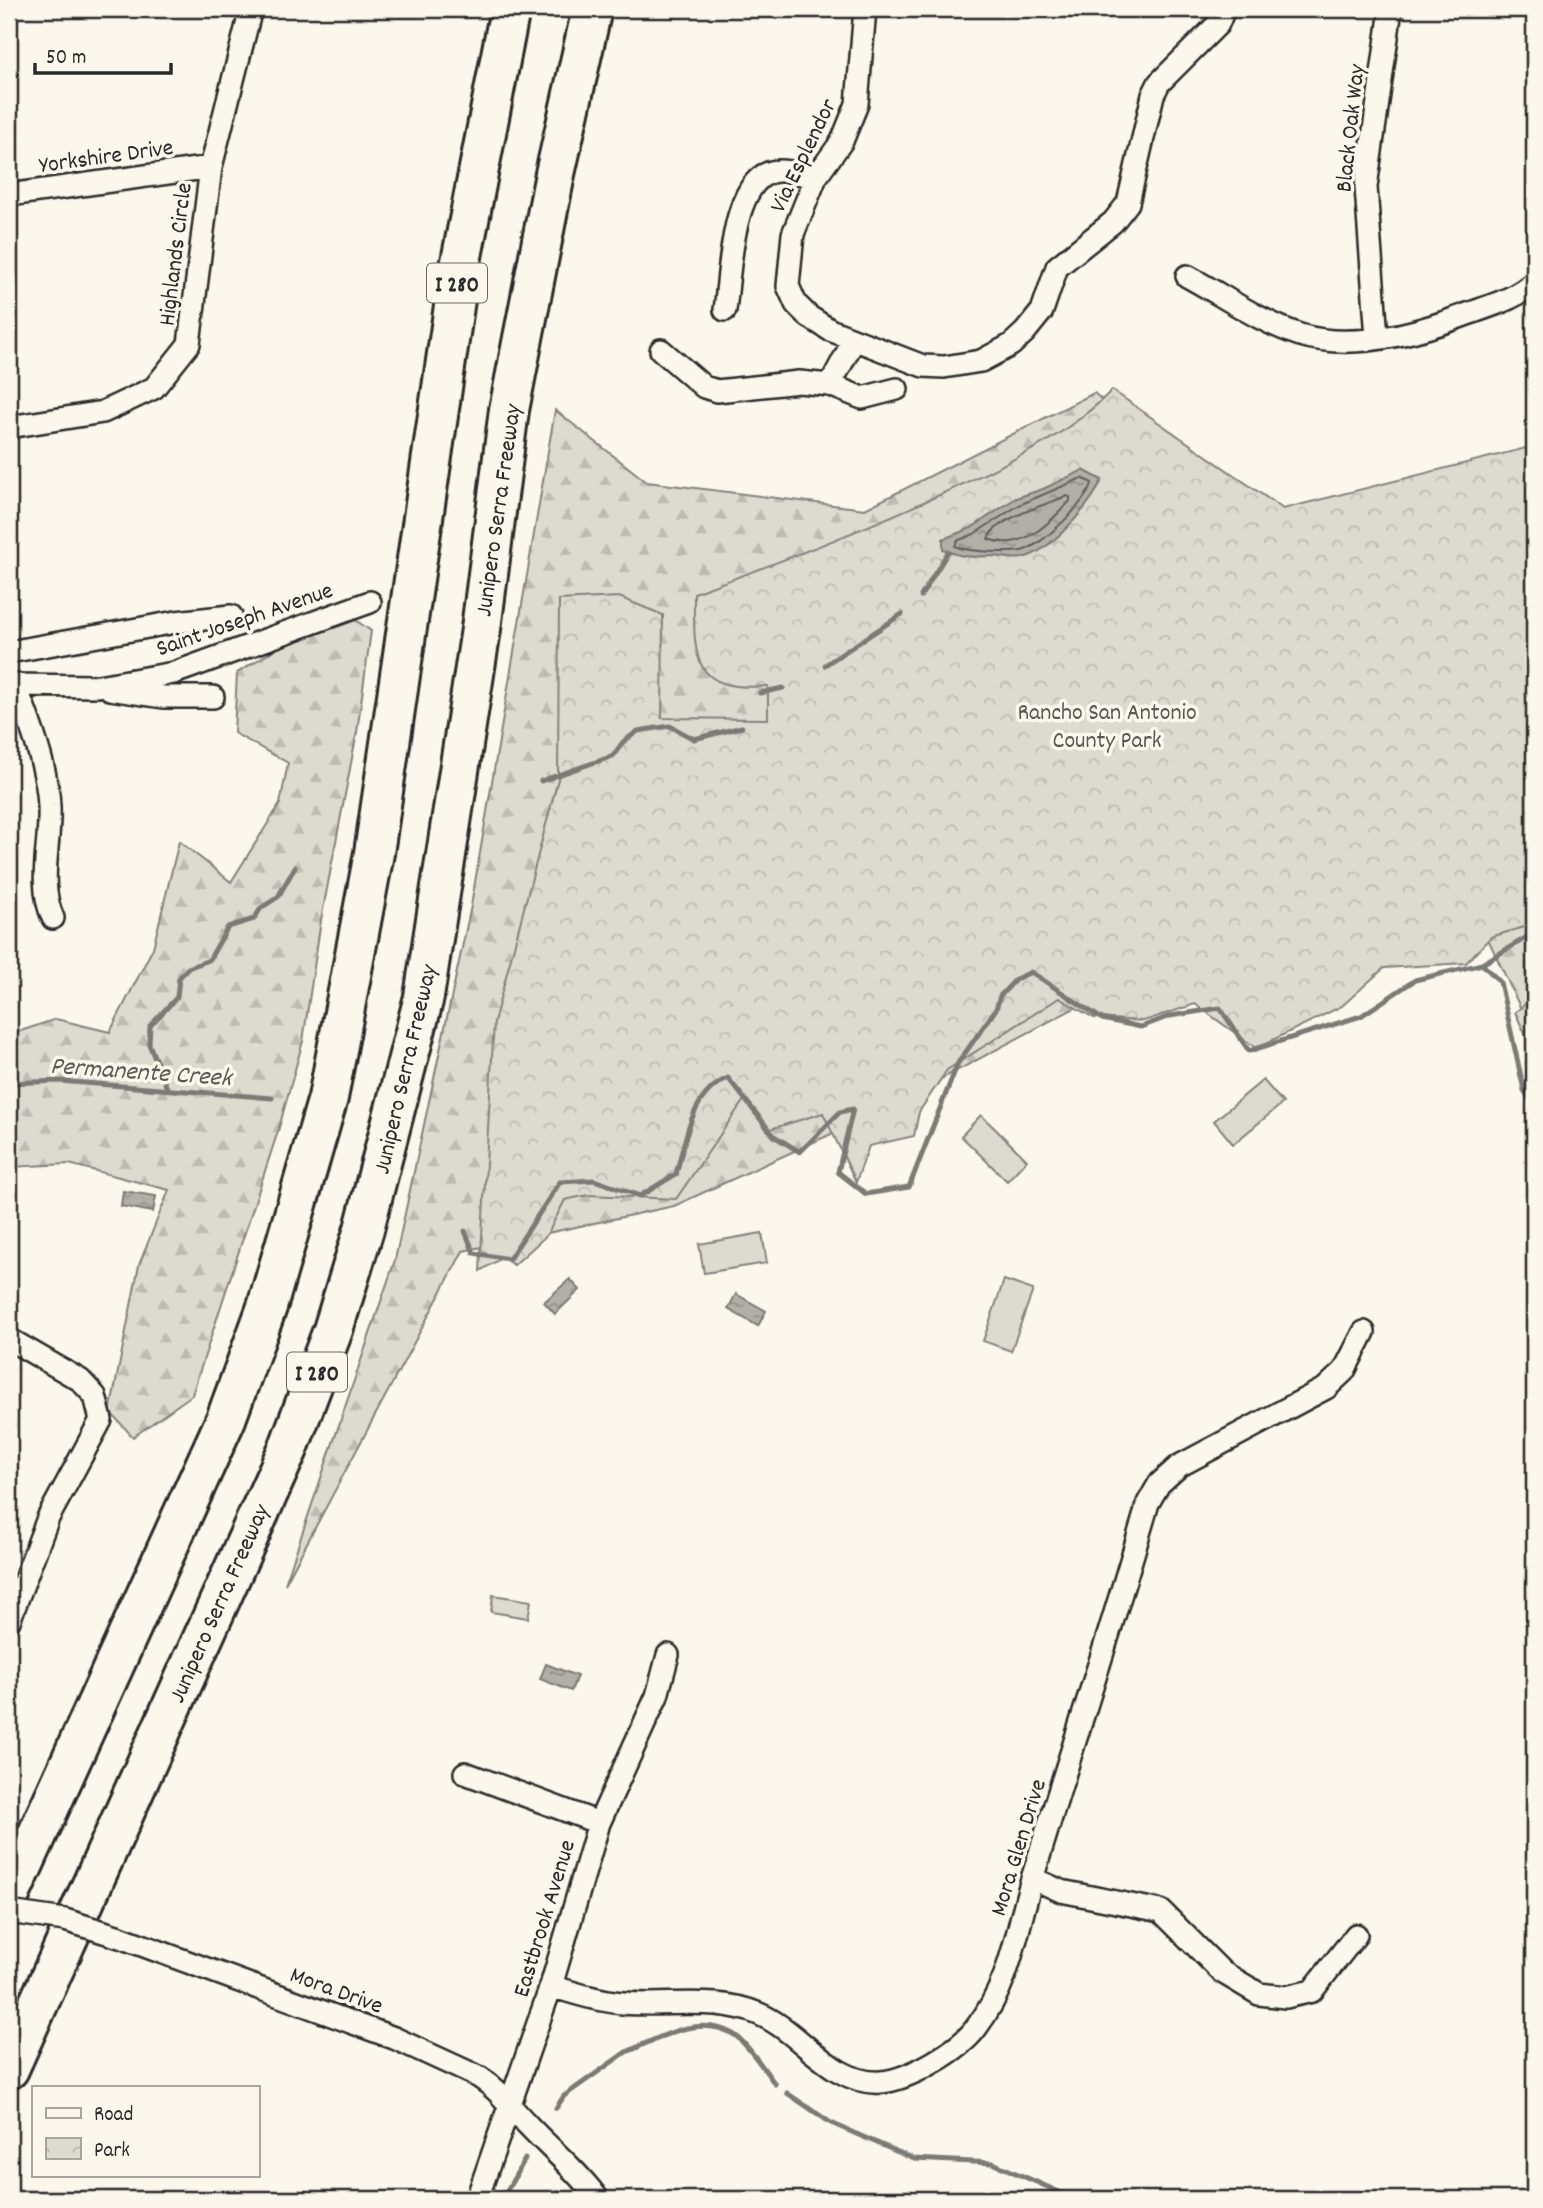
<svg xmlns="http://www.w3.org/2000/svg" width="1543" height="2208" font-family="Dekko,sans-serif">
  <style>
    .forest { fill: url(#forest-firs); stroke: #84827e; stroke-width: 2 }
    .park { fill: url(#park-crowns); stroke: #84827e; stroke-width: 2 }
    .pitch { fill: #dddad0; stroke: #84827e; stroke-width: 2 }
    .water { fill: url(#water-ripples); stroke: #7b7a75; stroke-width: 2 }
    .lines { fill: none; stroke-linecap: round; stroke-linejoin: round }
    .shore { stroke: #61605d; stroke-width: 2 }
    .stream { stroke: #7b7a75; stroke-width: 5 }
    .minor-casing { stroke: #2b2b2b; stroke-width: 26 }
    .motorway-casing { stroke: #2b2b2b; stroke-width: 44 }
    .minor { stroke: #fbf7ec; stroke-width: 21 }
    .motorway { stroke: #fbf7ec; stroke-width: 38 }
    .minor-bridge-casing { stroke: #2b2b2b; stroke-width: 26; stroke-linecap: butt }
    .minor-bridge { stroke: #fbf7ec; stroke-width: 21 }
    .labels { text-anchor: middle; stroke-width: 7; stroke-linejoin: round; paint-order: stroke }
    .shield { fill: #fbf7ec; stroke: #696865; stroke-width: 2 }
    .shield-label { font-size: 23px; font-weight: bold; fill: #2b2b2b }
    .street-label { font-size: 24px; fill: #2b2b2b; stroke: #fbf7ec }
    .park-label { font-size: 24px; fill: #585754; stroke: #fbf7ec }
    .water-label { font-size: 26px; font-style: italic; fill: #5a5956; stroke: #fbf7ec }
  </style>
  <defs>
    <pattern id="forest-firs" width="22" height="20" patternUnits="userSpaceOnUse" patternTransform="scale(1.75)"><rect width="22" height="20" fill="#dddad0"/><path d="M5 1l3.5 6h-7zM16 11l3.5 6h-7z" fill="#bebbb3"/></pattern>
    <pattern id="park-crowns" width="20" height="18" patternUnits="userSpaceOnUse" patternTransform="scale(1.75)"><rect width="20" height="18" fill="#dddad0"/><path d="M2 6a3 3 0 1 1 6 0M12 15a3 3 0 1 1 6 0" fill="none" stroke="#bebbb3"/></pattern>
    <pattern id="water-ripples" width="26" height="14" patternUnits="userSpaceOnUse" patternTransform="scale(1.75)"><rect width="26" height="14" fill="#b1afa7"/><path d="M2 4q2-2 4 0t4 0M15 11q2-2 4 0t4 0" fill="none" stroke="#908f88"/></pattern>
  </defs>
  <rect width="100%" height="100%" fill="#fbf7ec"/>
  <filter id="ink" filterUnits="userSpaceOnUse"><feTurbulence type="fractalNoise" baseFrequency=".0143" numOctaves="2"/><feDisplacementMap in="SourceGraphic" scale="14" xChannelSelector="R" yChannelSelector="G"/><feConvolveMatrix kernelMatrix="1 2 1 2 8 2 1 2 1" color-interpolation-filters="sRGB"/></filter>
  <g filter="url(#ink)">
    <path class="forest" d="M 1094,393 L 1225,506 L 1308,520 L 1534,482 L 1534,1037 L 1482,926 L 1150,968 L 875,1114 L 674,1206 L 463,1251 L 285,1584 L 395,1260 L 471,906 L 555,410 L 647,482 L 865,509 Z
      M 351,617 L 371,631 L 357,732 L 321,920 L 303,1041 L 278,1131 L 192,1395 L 133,1437 L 110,1412 L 139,1265 L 169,1190 L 69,1164 L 9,1167 L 9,1035 L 56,1019 L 110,1032 L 153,948 L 179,841 L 231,882 L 280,804 L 288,763 L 234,733 L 237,673 L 282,645 Z"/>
    <path class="park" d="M 1112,390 L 1283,509 L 1534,446 L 1534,924 L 1491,937 L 1466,963 L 1384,968 L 1342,1006 L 1256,1048 L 1195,1004 L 1144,1021 L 1094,1018 L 1059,998 L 947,1070 L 919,1112 L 914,1136 L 869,1146 L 856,1182 L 823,1113 L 767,1130 L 744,1100 L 676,1199 L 588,1195 L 565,1200 L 547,1235 L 514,1265 L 502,1258 L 480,1271 L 494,1022 L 558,779 L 559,600 L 619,597 L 663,615 L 662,718 L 768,719 L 768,686 C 690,693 694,656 694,593 C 786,560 877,525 965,483 C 1018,458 1070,434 1112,390 Z
      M 1534,998 L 1534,1053 L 1515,1012 Z"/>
    <path class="pitch" d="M 1263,1080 L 1283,1103 L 1233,1144 L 1214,1121 Z
      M 981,1115 L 1027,1160 L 1007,1181 L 961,1136 Z
      M 762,1233 L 767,1263 L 704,1273 L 699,1244 Z
      M 1004,1280 L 1033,1290 L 1011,1351 L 983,1341 Z
      M 493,1595 L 531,1601 L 528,1618 L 491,1612 Z"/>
    <path class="water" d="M 1083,470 L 1102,480 C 1092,503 1050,553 1022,558 C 1014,560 1004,557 995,556 C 970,556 969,560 943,549 L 943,539 L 971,528 L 1016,498 L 1043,489 Z
      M 123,1191 L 156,1196 L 153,1212 L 121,1206 Z
      M 570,1279 L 580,1290 L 555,1314 L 544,1302 Z
      M 736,1294 L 766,1311 L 758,1326 L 728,1309 Z
      M 546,1664 L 577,1676 L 571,1691 L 540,1679 Z"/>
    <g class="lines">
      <path class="shore" d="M 1082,478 L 1092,483 C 1088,501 1040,548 1021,551 C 1008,553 966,552 955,546 L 957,541 L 974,534 L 1019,505 Z
        M 1066,496 L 1070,497 L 1070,501 C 1048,525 1021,552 988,539 C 995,518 1047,505 1066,496 Z"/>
      <path class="stream" d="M 921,596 L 948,552
        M 825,665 L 902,614
        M 760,693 L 783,688
        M 541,781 L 613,756 L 623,742 L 638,731 L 670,726 L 694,739 L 742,727
        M 1482,964 L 1500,982 L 1524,1090 L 1534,1105
        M 9,1083 L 59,1081 L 272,1098
        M 167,1088 L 149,1044 L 150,1026 L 177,997 L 179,978 L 188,968 L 209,960 L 228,927 L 254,919 L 261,908 L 278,897 L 295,867
        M 465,1231 L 474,1253 L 509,1259 L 560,1182 L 594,1180 L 640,1196 L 676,1174 C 686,1139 691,1093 728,1078 L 774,1136 L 800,1152 L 840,1112 L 853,1109 L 838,1172 L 866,1194 L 909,1187 L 958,1063 L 996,1009 L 1000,996 L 1016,979 L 1031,972 L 1102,1019 L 1141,1027 L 1170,1016 L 1220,1008 L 1249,1051 L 1361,1016 L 1415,980 L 1482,964 L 1534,933
        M 629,2051 C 661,2037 698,2014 733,2034 C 746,2041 765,2071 775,2084
        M 787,2093 L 831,2123 L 914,2159 L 993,2163 L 1075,2199
        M 556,2108 L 564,2096 L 626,2052
        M 502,2199 L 525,2159"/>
      <g class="minor-casing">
        <path id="minor" d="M 865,9 L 857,104 L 842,141 L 816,177 L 793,234 L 788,286 L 796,304 L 808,316 L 830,330 L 923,366 L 944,367 L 981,361 L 1011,345 L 1025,332 L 1042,311 L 1057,267 L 1113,222 L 1128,203 L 1153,95 L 1159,83 L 1218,24 L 1224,9
          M 9,195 L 211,167
          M 1187,276 C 1224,296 1260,322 1300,335 C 1352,351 1414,334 1462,316 C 1486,307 1515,300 1534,282
          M 725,310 C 730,276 731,173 778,171 C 790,170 804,175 816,177
          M 1377,338 L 1366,187 L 1391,9
          M 661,350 L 704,387 L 717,391 L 799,382 L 830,385 L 862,398 L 897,389
          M 830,385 L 854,340
          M 9,427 L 103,412 L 154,388 L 189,344 L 211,167 L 251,9
          M 9,652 L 176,622 L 231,616
          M 9,685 L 98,686 L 174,673 L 370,602
          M 15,685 C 29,719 48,769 49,806 C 51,844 37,883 53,918
          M 110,689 L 163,697 L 213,697
          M 9,1339 L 80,1380 L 95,1396 L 101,1420 L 48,1518 L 9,1621
          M 465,1773 L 599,1823
          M 1032,1878 L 1061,1891 L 1161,1911 L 1222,1972 L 1259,1994 L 1286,1997 L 1312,1991 L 1356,1935
          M 120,1937 L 394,2038 L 479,2077 C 499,2089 510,2107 526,2123 C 550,2149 577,2170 598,2199
          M 551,1986 C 574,1993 599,2001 623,2003 C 668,2007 717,1996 759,2014 C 800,2031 833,2086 881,2082 C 909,2080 960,2050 976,2028 C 1012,1981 1016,1930 1033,1876 C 1071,1751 1112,1628 1148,1503 L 1159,1484 L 1179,1466 L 1326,1388 L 1344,1371 L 1364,1332
          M 477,2199 L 551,1986 L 599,1823 L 657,1696 L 668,1655"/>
      </g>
      <g class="motorway-casing">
        <path id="motorway" d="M 9,1897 L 226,1419 L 267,1307 L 328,1098 L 374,853 L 459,272 L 510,9
          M 9,2069 L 288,1449 L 333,1330 L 364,1229 L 424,997 L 481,629 L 509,410 L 555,174 L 592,9"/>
      </g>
      <use href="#minor" class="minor"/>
      <use href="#motorway" class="motorway"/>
      <g class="minor-bridge-casing">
        <path id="minor-bridge" d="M 9,1912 L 65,1920 L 120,1937"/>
      </g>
      <use href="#minor-bridge" class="minor-bridge"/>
    </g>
  </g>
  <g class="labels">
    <g class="shield">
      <rect x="427" y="263.5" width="60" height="39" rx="5"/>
      <rect x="287" y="1352.5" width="60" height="39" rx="5"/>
    </g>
    <g class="shield-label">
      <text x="457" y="291">I 280</text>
      <text x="317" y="1380">I 280</text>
    </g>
    <g class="street-label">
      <text transform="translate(1349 128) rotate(-84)" y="8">Black Oak Way</text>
      <text transform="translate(106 155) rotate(-8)" y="8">Yorkshire Drive</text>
      <text transform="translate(802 155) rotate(-64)" y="8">Via Esplendor</text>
      <text transform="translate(174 254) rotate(-83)" y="8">Highlands Circle</text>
      <text transform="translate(497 510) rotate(-82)" y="8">Junipero Serra Freeway</text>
      <text transform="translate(244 618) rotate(-19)" y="8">Saint Joseph Avenue</text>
      <text transform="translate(404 1069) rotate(-77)" y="8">Junipero Serra Freeway</text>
      <text transform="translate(218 1603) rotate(-66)" y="8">Junipero Serra Freeway</text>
      <text transform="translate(1017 1847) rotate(-73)" y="8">Mora Glen Drive</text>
      <text transform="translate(543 1918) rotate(-73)" y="8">Eastbrook Avenue</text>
      <text transform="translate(337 1989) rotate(20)" y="8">Mora Drive</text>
    </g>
    <g class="park-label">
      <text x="1107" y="719">Rancho San Antonio<tspan x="1107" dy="28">County Park</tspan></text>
    </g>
    <g class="water-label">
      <text transform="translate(141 1070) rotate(4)" y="9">Permanente Creek</text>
    </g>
  </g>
  <rect width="1543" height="2208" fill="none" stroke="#fbf7ec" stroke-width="35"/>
  <rect x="18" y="18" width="1508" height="2173" fill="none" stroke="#2b2b2b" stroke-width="2.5" filter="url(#ink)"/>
  <rect x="32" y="2086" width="228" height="91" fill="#fbf7ec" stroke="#a8a59f" stroke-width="2"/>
  <rect x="46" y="2108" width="35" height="10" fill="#fbf7ec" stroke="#a8a59f" stroke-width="2"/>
  <text x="94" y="2120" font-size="21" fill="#2b2b2b">Road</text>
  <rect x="46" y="2138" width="35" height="21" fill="url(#park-crowns)" stroke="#a8a59f" stroke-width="2"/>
  <text x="94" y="2156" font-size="21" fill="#2b2b2b">Park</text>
  <path d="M35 63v10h136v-10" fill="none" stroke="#2b2b2b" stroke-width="3.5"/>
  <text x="46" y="63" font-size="21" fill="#2b2b2b" stroke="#fbf7ec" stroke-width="5" paint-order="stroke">50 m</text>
</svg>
